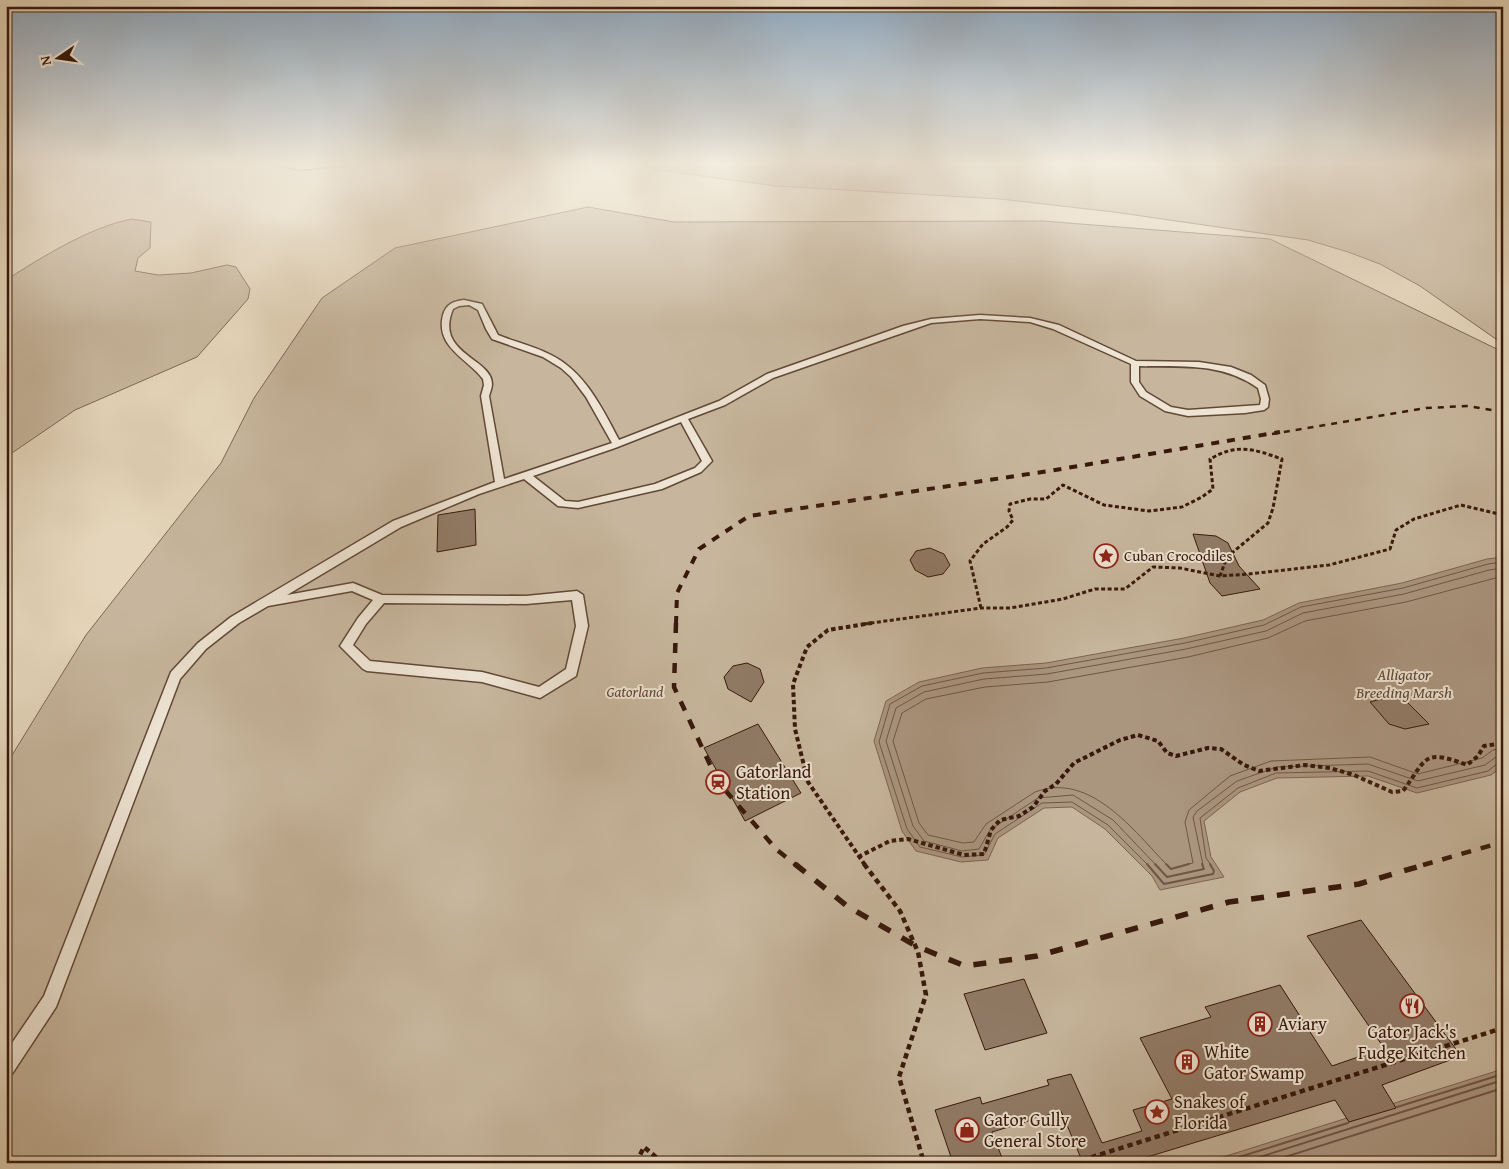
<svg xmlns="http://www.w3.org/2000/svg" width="1509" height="1169" font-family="'Gentium Book Plus',serif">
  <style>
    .green { fill: #c7b69d; stroke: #7f6754 }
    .water { fill: #aa957f; stroke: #7c6351 }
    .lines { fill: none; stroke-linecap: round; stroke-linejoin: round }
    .shore-far1 { stroke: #705645; stroke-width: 1 }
    .shore { stroke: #705645; stroke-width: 2 }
    .building { fill: #917b67; stroke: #37180b }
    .lane-casing { stroke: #624837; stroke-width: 3 }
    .street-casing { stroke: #624837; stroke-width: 3 }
    .path-far2 { stroke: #37180b; stroke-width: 3; stroke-dasharray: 4 2.5; stroke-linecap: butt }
    .path-far1 { stroke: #37180b; stroke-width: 4; stroke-dasharray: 4.5 3; stroke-linecap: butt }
    .path { stroke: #37180b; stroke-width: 4.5; stroke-dasharray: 5.5 4; stroke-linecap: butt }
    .lane { fill: #eee4d3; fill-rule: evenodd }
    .street { fill: #eee4d3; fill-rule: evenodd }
    .rail-far3 { stroke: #37180b; stroke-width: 2.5; stroke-dasharray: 6 6; stroke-linecap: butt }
    .rail-far2 { stroke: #37180b; stroke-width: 4; stroke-dasharray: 8 8; stroke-linecap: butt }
    .rail-far1 { stroke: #37180b; stroke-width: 4.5; stroke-dasharray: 10 10; stroke-linecap: butt }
    .rail { stroke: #37180b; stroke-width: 5.5; stroke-dasharray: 13 13; stroke-linecap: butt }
    .labels { text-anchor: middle; stroke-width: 4; stroke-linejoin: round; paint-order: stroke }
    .poi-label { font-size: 15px; fill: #37180b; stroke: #eee4d3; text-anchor: start }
    .park-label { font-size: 15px; font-style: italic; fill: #624737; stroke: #eee4d3 }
    .water-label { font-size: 16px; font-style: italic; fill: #5f4434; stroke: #eee4d3 }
    .near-poi-label { font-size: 18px; fill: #37180b; stroke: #eee4d3; text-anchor: start }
  </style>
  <rect width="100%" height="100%" fill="#e5d6bb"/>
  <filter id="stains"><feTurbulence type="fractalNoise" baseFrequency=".004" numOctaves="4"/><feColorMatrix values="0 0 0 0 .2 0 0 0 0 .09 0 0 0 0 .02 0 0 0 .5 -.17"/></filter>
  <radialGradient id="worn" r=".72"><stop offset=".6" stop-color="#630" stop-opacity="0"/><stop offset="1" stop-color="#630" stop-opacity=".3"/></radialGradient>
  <path class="green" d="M 638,162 L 1503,162 L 1503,344 L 1420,286 L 1380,264 L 1348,252 L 1308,240 L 1114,212 L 1000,199 L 776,186 L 657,170 Z
    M 588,207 L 674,222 L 1043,221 L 1270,239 L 1503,352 L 1503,1163 L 6,1163 L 6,765 L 86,635 L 221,463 L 254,398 L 322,298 L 395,248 Z
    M 132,219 L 151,222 L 150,248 L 138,258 L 135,271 L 158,275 L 191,273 L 227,265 L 236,267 L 250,289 L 248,299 L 197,357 L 75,410 L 6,457 L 6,280 C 42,257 90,227 132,219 Z"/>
  <path class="water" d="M 1503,557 L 1503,766 L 1491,775 L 1417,793 L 1368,776 L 1277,778 L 1240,792 L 1204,821 L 1211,857 L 1224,877 L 1160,890 L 1152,876 L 1105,829 L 1072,807 L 1044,808 L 998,838 L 988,860 L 961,862 L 916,851 L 902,831 L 874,741 L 886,701 L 919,682 L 982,668 L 1046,663 L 1184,638 L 1263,620 L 1299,603 L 1402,583 L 1487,559 Z
    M 1503,1069 L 1503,1163 L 1204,1163 Z"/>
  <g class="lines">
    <path class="shore-far1" d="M 1148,865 L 1108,825 L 1072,802 L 1042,803 L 995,834 L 984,855 L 962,857 L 920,847 L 907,829 L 879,742 L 890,704 L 922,686 L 983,673 L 1046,668 L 1185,643 L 1264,625 L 1301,607 L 1403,588 L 1488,564 L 1503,562
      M 1156,865 L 1113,820 L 1073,795 L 1038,798 L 990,830 L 979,849 L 962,851 L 924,841 L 913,826 L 886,741 L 896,708 L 924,692 L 984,679 L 1047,674 L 1186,649 L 1266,631 L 1303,613 L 1404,594 L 1489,570 L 1503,568
      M 1167,865 C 1134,831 1090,771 1035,792 L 986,824 L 974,842 L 963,843 L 928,835 L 919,823 L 893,741 L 902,713 L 926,699 L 985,687 L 1048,682 L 1188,657 L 1268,638 L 1305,621 L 1406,602 L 1503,576
      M 1184,865 L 1193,863 L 1185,822 L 1189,810 L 1230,776 L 1271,761 L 1370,757 L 1418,774 L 1482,758 L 1493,750 L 1503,748
      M 1203,865 L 1193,817 L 1197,811 L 1237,781 L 1277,767 L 1368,764 L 1418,781 L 1485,765 L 1496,757 L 1503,756
      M 1211,865 L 1206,858 L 1200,818 L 1238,788 L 1276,773 L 1368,771 L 1417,788 L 1488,771 L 1498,763 L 1503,762"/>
    <path class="shore" d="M 1147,864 L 1164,884 L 1213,874 L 1214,871 L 1210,864
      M 1155,864 L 1167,877 L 1204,869 L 1202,864
      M 1166,864 L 1171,869 L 1189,864
      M 1397,1107 L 1503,1074
      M 1220,1163 L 1348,1123
      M 1241,1163 L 1503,1080
      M 1266,1163 L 1503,1088"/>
  </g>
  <path class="building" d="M 475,509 L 476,545 L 437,552 L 438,515 Z
    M 1193,534 L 1216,536 L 1228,543 L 1239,566 L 1260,589 L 1222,596 L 1210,583 Z
    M 930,548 L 944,554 L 950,565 L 943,574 L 928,577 L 915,570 L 910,560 L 916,551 Z
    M 747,663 L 760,669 L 764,682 L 751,702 L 728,689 L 724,677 L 733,666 Z
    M 1392,696 L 1407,702 L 1429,724 L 1405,729 L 1389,724 L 1370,702 Z
    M 758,724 L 801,793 L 745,821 L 704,748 Z
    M 1361,920 L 1461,1056 L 1382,1085 L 1396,1108 L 1349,1122 L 1335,1100 L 1144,1158 L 1146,1163 L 1083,1163 L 1061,1111 L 992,1132 L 1004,1163 L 953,1163 L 935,1110 L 980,1097 L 982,1104 L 1049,1085 L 1047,1080 L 1071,1074 L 1102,1143 L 1142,1131 L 1133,1110 L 1172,1099 L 1140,1038 L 1211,1017 L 1205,1007 L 1280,985 L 1332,1066 L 1384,1048 L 1307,936 Z
    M 1024,979 L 1047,1033 L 985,1050 L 964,994 Z"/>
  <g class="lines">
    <g class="lane-casing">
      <path id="lane" d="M 464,300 L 482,304 L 498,335 C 515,342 533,346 549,354 C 584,370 602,408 619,440 L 719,401 L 767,374 L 903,326 L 931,319 L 980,315 L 1030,318 L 1059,325 L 1136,361 L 1199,362 L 1231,367 L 1251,375 L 1265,385 L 1269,399 L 1268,407 L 1264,410 L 1245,413 L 1188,416 L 1165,411 L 1140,396 L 1131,382 L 1131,364 L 1053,329 L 1030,322 L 980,319 L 931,323 L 773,378 L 725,405 L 688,419 L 712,461 L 701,472 L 662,489 L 578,508 L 558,506 L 524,479 L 479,494 L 401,527 L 287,595 L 353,583 L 382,595 L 526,596 L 577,591 L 583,595 L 588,626 L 576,676 L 540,698 L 482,682 L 367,671 L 363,669 L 340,646 L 358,618 L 373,600 L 352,591 L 268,606 L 239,623 L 206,649 L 180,679 L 56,1007 L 12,1074 L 6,1077 L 6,1052 L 44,996 L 171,672 L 198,643 L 231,617 L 393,521 L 495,482 L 481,396 L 484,385 L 483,379 C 467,358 435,347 443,315 C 446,304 454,301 464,300 ZM 469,305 L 478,310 L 486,329 L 492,339 L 543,357 L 561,368 L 571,377 L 586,397 L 612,443 L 504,479 L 489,396 C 490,392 492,388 492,384 C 492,358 434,354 453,309 L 459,306 ZM 1139,366 C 1181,367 1222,362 1258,388 L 1261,399 L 1260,405 L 1188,410 L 1171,407 L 1146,392 L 1139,382 ZM 681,422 L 702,461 L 695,468 L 655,484 L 578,502 L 565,501 L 533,476 L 615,448 ZM 572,600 L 576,626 L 566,669 L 539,687 L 482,672 L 370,661 L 353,645 L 366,624 L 384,603 L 526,604 Z"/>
    </g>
    <g class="street-casing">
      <path id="street" d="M 275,162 L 348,162 L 343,165 L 299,170 L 276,164 Z"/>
    </g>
    <path class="path-far2" d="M 981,608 L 970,561 L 983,544 L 1007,527 L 1013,520 L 1009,511 L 1010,504 L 1030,499 L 1046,499 L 1063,485 L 1104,505 L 1149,511 L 1182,507 L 1202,497 L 1213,489 L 1210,459 C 1238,443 1253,449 1282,459 L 1273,508 L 1268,523 L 1227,557 L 1220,576
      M 864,624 L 981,608 L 1010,608 L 1063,599 L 1095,589 L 1125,589 L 1153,567 L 1180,568 L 1220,576 L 1249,574 L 1329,565 L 1390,549 L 1396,530 L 1414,519 L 1461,505 L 1503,515"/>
    <path class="path-far1" d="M 858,857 L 890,841 L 908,839 L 964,855 L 984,854 L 991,830 L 1000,820 L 1019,816 L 1033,807 L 1045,791 L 1056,784 L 1074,763 L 1120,740 L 1138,735 L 1158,741 L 1167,753 L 1176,756 L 1208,748 L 1221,749 L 1244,765 L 1259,771 L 1305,765 L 1330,768 L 1354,775 L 1392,792 L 1403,791 C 1427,759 1422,748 1467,765 L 1478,756 L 1484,746 L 1503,743
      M 865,865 L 808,782 L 795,729 L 793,684 L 807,647 L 828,630 L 872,623"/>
    <path class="path" d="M 864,864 L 900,911 L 918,952 L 926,995 L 899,1077 L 924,1163
      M 1099,1155 L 1102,1163
      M 636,1163 L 644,1147 L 663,1163
      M 1073,1163 L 1503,1028"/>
    <use href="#lane" class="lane"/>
    <use href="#street" class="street"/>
    <path class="rail-far3" d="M 1272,434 L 1426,408 L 1468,406 L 1503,412"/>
    <path class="rail-far2" d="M 676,624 L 677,593 L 699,549 L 749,516 L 1049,471 L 1280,432"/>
    <path class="rail-far1" d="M 676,623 L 674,687 L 718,782 L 776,849 L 796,865
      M 1423,865 L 1503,842"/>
    <path class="rail" d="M 795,864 L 847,906 L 916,946 L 965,966 L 1037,956 L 1229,902 L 1359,884 L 1427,864"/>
  </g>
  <linearGradient id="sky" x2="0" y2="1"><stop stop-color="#8fa8be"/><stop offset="0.5" stop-color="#f3ede0"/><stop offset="1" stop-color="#f3ede0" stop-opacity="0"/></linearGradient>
  <rect width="1509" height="326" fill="url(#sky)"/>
  <defs>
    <g id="sight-ring" transform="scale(1.25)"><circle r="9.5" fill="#eee4d3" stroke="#8f2418" stroke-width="1.5"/><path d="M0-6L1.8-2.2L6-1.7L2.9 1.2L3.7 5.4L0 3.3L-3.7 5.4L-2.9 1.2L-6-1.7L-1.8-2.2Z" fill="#8f2418"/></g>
    <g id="station-ring" transform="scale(1.25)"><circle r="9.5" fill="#eee4d3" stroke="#8f2418" stroke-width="1.5"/><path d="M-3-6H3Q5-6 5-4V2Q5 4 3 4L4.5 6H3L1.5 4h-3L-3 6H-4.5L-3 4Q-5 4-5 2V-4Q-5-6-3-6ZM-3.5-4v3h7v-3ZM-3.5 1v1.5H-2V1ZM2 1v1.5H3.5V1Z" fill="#8f2418"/></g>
    <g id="restaurant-ring" transform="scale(1.25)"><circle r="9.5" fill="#eee4d3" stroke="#8f2418" stroke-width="1.5"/><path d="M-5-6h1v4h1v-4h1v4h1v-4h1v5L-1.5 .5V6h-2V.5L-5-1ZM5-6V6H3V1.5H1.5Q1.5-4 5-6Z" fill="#8f2418"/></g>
    <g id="building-ring" transform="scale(1.25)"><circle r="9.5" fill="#eee4d3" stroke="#8f2418" stroke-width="1.5"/><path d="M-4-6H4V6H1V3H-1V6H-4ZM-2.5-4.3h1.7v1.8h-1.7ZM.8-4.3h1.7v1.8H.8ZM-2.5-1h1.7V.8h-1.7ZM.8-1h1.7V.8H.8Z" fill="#8f2418"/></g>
    <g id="shop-ring" transform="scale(1.25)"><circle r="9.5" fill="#eee4d3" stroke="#8f2418" stroke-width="1.5"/><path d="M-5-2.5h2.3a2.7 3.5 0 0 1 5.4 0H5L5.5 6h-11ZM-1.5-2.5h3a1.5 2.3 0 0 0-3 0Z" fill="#8f2418"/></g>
  </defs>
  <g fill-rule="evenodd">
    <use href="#sight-ring" x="1106" y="556"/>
    <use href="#station-ring" x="718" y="782"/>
    <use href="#restaurant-ring" x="1412" y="1006"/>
    <use href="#building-ring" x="1260" y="1024"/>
    <use href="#building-ring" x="1187" y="1062"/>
    <use href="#sight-ring" x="1157" y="1112"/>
    <use href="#shop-ring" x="967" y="1130"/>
  </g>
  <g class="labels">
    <g class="poi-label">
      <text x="1124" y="561">Cuban Crocodiles</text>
    </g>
    <g class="park-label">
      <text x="635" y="697">Gatorland</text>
    </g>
    <g class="water-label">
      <text x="1404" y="680">Alligator<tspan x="1404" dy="18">Breeding Marsh</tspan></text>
    </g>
    <g class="near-poi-label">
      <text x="736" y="778">Gatorland<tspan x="736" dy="21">Station</tspan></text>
      <text x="1278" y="1030">Aviary</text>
      <text x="1412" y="1038" text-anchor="middle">Gator Jack's<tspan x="1412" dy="21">Fudge Kitchen</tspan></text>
      <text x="1204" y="1058">White<tspan x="1204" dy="21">Gator Swamp</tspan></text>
      <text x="1174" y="1108">Snakes of<tspan x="1174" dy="21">Florida</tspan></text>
      <text x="984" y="1126">Gator Gully<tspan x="984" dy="21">General Store</tspan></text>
    </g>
  </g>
  <rect width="1509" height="1169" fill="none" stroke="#e5d6bb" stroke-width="25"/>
  <rect x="8" y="8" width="1494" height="1154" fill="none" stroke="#37180b" stroke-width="2.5"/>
  <rect x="12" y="12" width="1484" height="1144" fill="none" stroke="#37180b"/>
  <g transform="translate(58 58) rotate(257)" stroke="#eee4d3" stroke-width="4" paint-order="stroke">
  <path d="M0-4L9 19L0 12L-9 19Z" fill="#37180b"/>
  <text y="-8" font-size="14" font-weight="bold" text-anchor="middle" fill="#37180b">N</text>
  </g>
  <rect width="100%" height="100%" filter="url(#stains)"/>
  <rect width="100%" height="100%" fill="url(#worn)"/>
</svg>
